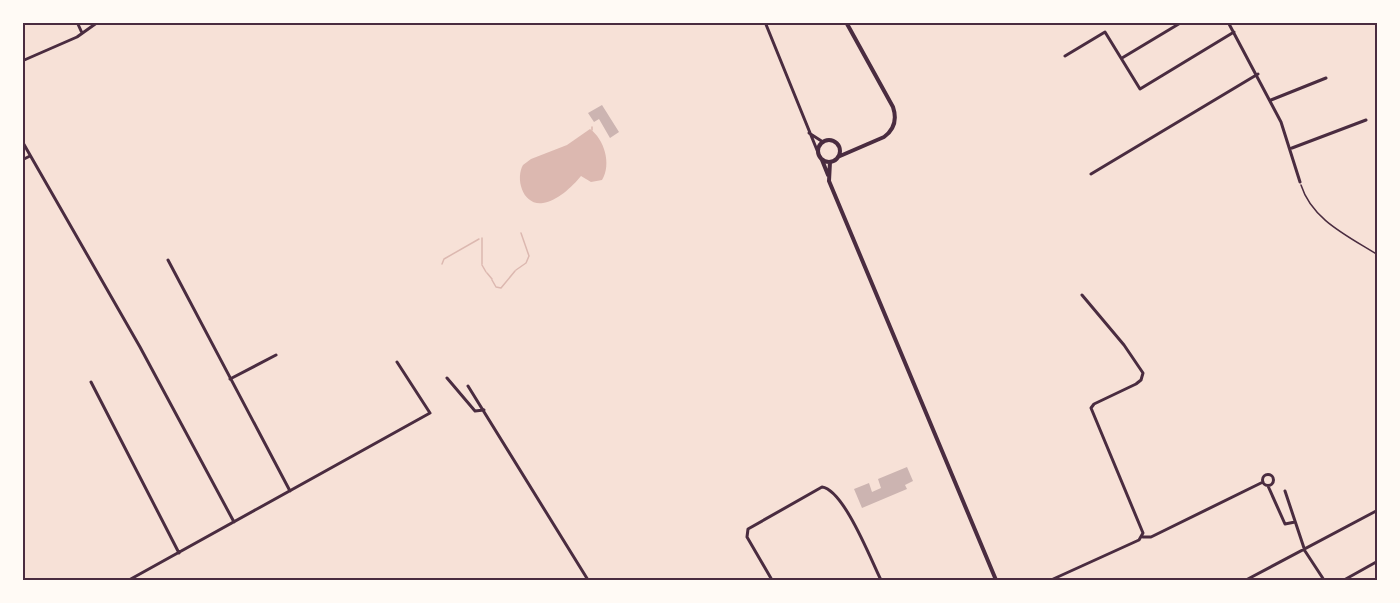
<svg xmlns="http://www.w3.org/2000/svg" width="1400" height="603" font-family="Poppins,sans-serif">
  <style>
    .water { fill: #dcb8b0 }
    .lines { fill: none; stroke-linecap: round; stroke-linejoin: round }
    .stream { stroke: #dcb8b0; stroke-width: 1.5 }
    .building { fill: #ccb4b1 }
    .path { stroke: #4a2c40; stroke-width: 1.5 }
    .minor { stroke: #4a2c40; stroke-width: 3 }
    .tertiary { stroke: #4a2c40; stroke-width: 4 }
    .neatline { fill: none; stroke: #4a2c40; stroke-width: 2 }
  </style>
  <rect width="100%" height="100%" fill="#f7e1d7"/>
  <path class="water" d="M 590,129 C 604,139 612,164 602,180 L 591,182 L 581,176 C 572,187 557,201 543,203 C 523,206 515,179 523,165 L 531,159 L 567,145 Z"/>
  <g class="lines">
    <path class="stream" d="M 592,127 L 592,130
      M 442,264 L 444,259 L 479,239
      M 482,264 L 482,238
      M 482,265 L 486,272
      M 516,270 L 526,263 L 529,256 L 521,233
      M 487,273 L 492,279
      M 492,280 L 496,287 L 501,288 L 515,271"/>
  </g>
  <path class="building" d="M 602,105 L 619,132 L 610,138 L 599,119 L 594,122 L 588,113 Z
    M 907,467 L 913,481 L 905,485 L 907,489 L 862,508 L 854,489 L 869,483 L 872,492 L 881,488 L 878,479 Z"/>
  <g class="lines">
    <path class="path" d="M 1301,185 C 1312,220 1348,236 1378,255"/>
    <path class="minor" d="M 77,22 L 82,33
      M 765,22 L 819,155
      M 1228,22 L 1281,122 L 1300,182
      M 1065,56 L 1105,32 L 1140,89 L 1234,32
      M 1122,58 L 1182,22
      M 22,61 L 77,37 L 98,22
      M 1271,100 L 1326,78
      M 809,133 L 823,142
      M 22,141 L 140,347 L 234,522
      M 1292,148 L 1366,120
      M 22,160 L 30,156
      M 1091,174 L 1258,74
      M 168,260 L 290,491
      M 447,378 L 475,411 L 484,410
      M 230,379 L 276,355
      M 91,382 L 179,553
      M 468,386 L 588,580
      M1262.5 480a5.5 5.5 0 1 1 11 0a5.5 5.5 0 1 1-11 0Z
      M 1268,486 L 1285,524 L 1295,522
      M 1285,491 L 1305,551 L 1324,580
      M 1143,537 L 1151,537 L 1263,482
      M 129,580 L 430,413 L 397,362
      M 772,580 L 747,537 L 748,529 L 822,487 C 844,490 871,560 881,580
      M 1051,580 L 1139,540 L 1143,533 L 1091,408 L 1094,404 L 1136,384 L 1141,380 L 1143,373 L 1124,345 L 1082,295
      M 1246,580 L 1378,510
      M 1344,580 L 1378,561"/>
    <path class="tertiary" d="M818 151a11 11 0 1 1 22 0a11 11 0 1 1-22 0Z
      M 840,156 L 884,137 C 895,129 897,119 893,107 L 846,22
      M 822,160 L 828,175
      M 830,162 L 829,181 L 996,580"/>
  </g>
  <rect width="1400" height="603" fill="none" stroke="#fffaf5" stroke-width="48"/>
  <rect x="24" y="24" width="1352" height="555" class="neatline"/>
</svg>
